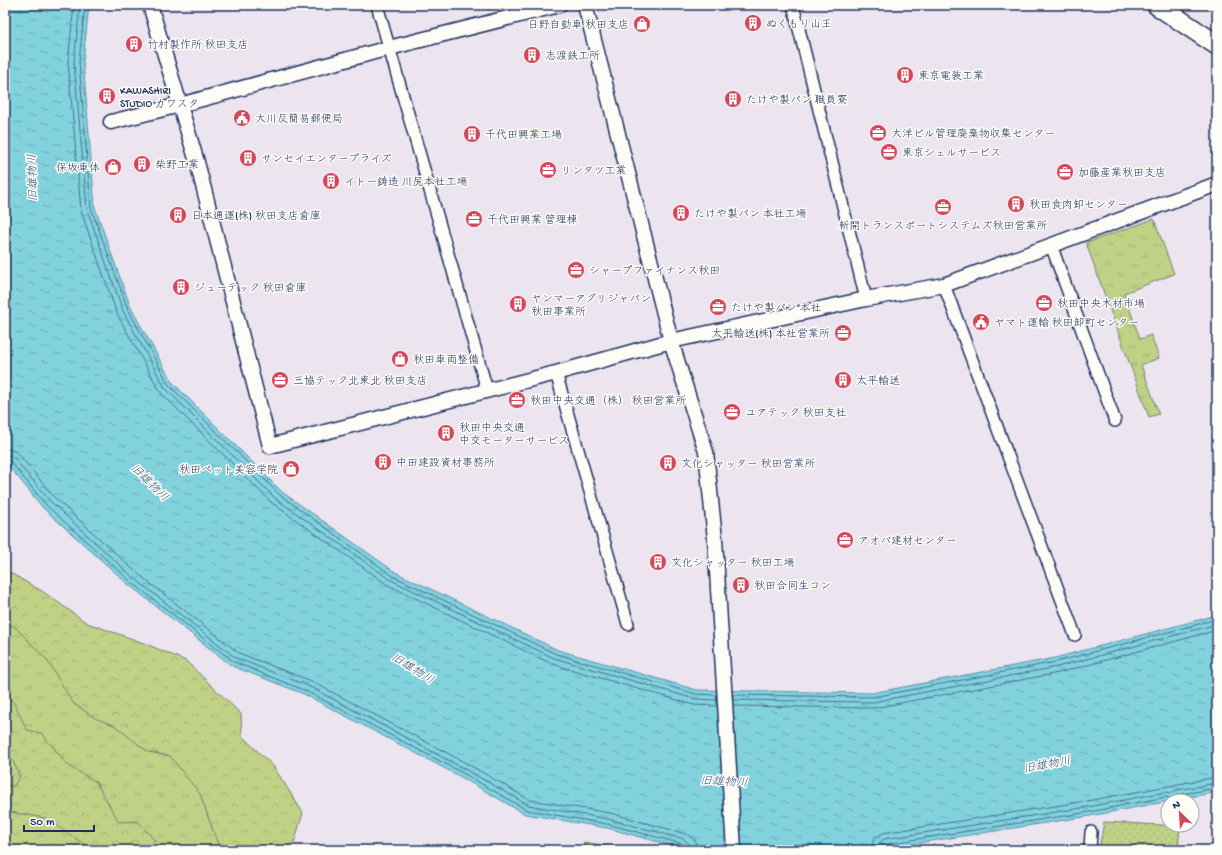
<svg xmlns="http://www.w3.org/2000/svg" width="1222" height="855" font-family="'Gochi Hand','Klee One',sans-serif">
  <style>
    .grass { fill: url(#grass-tufts); stroke: #6e8072 }
    .forest { fill: url(#forest-crowns); stroke: #6e8072 }
    .park { fill: url(#park-dots); stroke: #6e8072 }
    .water { fill: url(#water-ripples); stroke: #5991ab }
    .lines { fill: none; stroke-linecap: round; stroke-linejoin: round }
    .shore { stroke: #447091; stroke-width: 1 }
    .minor-casing { stroke: #1b2f5e; stroke-width: 14 }
    .tertiary-casing { stroke: #1b2f5e; stroke-width: 17 }
    .trunk-casing { stroke: #1b2f5e; stroke-width: 22 }
    .minor { stroke: #fdfcf7; stroke-width: 11 }
    .tertiary { stroke: #fdfcf7; stroke-width: 14 }
    .trunk { stroke: #fdfcf7; stroke-width: 19 }
    .labels { text-anchor: middle; stroke-width: 3; stroke-linejoin: round; paint-order: stroke }
    .poi-label { font-size: 11px; fill: #1b2f5e; stroke: #fdfcf7; text-anchor: start }
    .water-label { font-size: 12px; font-style: italic; fill: #35587e; stroke: #fdfcf7 }
  </style>
  <defs>
    <pattern id="grass-tufts" width="24" height="20" patternUnits="userSpaceOnUse"><rect width="24" height="20" fill="#c0d186"/><path d="M3 7l-1-3M5 7V3M7 7l1-3M15 17l-1-3M17 17v-4M19 17l1-3" fill="none" stroke="#a4b476"/></pattern>
    <pattern id="forest-crowns" width="20" height="18" patternUnits="userSpaceOnUse"><rect width="20" height="18" fill="#c0d186"/><path d="M2 6a3 3 0 1 1 6 0M12 15a3 3 0 1 1 6 0" fill="none" stroke="#a4b476"/></pattern>
    <pattern id="park-dots" width="8" height="8" patternUnits="userSpaceOnUse"><rect width="8" height="8" fill="#c0d186"/><path d="M2 2h.1M6 6h.1" fill="none" stroke="#a4b476" stroke-width="1.8" stroke-linecap="round"/></pattern>
    <pattern id="water-ripples" width="26" height="14" patternUnits="userSpaceOnUse"><rect width="26" height="14" fill="#82d2de"/><path d="M2 4q2-2 4 0t4 0M15 11q2-2 4 0t4 0" fill="none" stroke="#6aabb7"/></pattern>
  </defs>
  <rect width="100%" height="100%" fill="#ece4ef"/>
  <filter id="ink" filterUnits="userSpaceOnUse"><feTurbulence type="fractalNoise" baseFrequency=".025" numOctaves="2"/><feDisplacementMap in="SourceGraphic" scale="8" xChannelSelector="R" yChannelSelector="G"/><feConvolveMatrix kernelMatrix="1 2 1 2 8 2 1 2 1" color-interpolation-filters="sRGB"/></filter>
  <g filter="url(#ink)">
    <path class="grass" d="M 1154,219 L 1174,274 L 1124,293 L 1140,339 L 1151,335 L 1159,358 L 1141,365 L 1159,414 L 1149,417 L 1086,243 Z
      M 5,601 L 199,764 L 228,850 L 5,850 Z"/>
    <path class="forest" d="M 5,570 L 42,591 L 87,623 L 144,643 L 186,661 L 241,714 L 242,736 L 274,767 L 303,813 L 294,843 L 281,850 L 220,850 L 200,794 L 170,756 L 148,752 L 114,725 L 97,719 L 73,703 L 47,660 L 16,628 L 5,621 Z
      M 5,694 L 14,703 L 27,730 L 41,733 L 69,766 L 96,782 L 119,822 L 138,821 L 163,850 L 93,850 L 45,818 L 5,811 L 5,786 L 14,786 L 20,776 L 12,759 L 5,755 Z"/>
    <path class="park" d="M 1104,822 L 1180,826 L 1178,850 L 1099,850 Z
      M 584,842 L 632,850 L 581,850 Z"/>
    <path class="water" d="M 5,5 L 89,5 L 83,61 L 95,208 L 131,308 L 172,382 L 282,492 L 395,572 L 558,650 L 697,690 L 872,693 L 1055,658 L 1217,615 L 1217,792 L 1090,816 L 874,850 L 688,850 L 607,828 L 525,814 L 459,776 L 304,694 L 232,666 L 128,584 L 43,508 L 5,461 Z"/>
    <g class="lines">
      <path class="shore" d="M 74,5 L 68,62 L 81,211 L 117,314 L 161,393 L 272,503 L 388,585 L 552,664 L 694,705 L 717,706
        M 80,5 L 74,62 L 87,209 L 123,311 L 165,388 L 276,499 L 391,580 L 554,658 L 695,699 L 717,700
        M 85,5 L 79,61 L 91,208 L 128,309 L 169,385 L 280,495 L 393,576 L 556,654 L 696,694 L 716,695
        M 5,448 L 17,452 L 54,497 L 137,573 L 239,653 L 311,681 L 466,763 L 530,800 L 610,813 L 686,834 L 695,840 L 697,850
        M 5,454 L 13,457 L 50,501 L 134,578 L 236,658 L 308,686 L 463,768 L 528,805 L 608,819 L 684,839 L 689,844 L 691,850
        M 5,459 L 10,461 L 46,505 L 130,581 L 234,662 L 306,691 L 461,772 L 527,810 L 607,824 L 683,844 L 686,850
        M 733,695 L 873,697 L 1056,662 L 1217,619
        M 733,700 L 873,702 L 1057,667 L 1217,624
        M 733,706 L 874,708 L 1058,673 L 1217,630
        M 870,850 L 874,839 L 883,833 L 1087,801 L 1217,777
        M 876,850 L 879,843 L 884,839 L 1088,807 L 1165,792 L 1171,793 L 1177,790 L 1217,783
        M 882,850 L 882,846 L 886,844 L 1089,812 L 1166,797 L 1172,799 L 1177,795 L 1217,788"/>
      <g class="minor-casing">
        <path id="minor" d="M 377,5 L 487,390
          M 793,5 L 866,299
          M 1051,245 L 1115,421
          M 944,285 L 1075,635
          M 556,373 L 628,624
          M 1090,850 L 1091,832"/>
      </g>
      <g class="tertiary-casing">
        <path id="tertiary" d="M 150,5 L 197,162 L 270,446 L 556,373 L 671,341 L 866,299 L 944,285 L 1217,184
          M 585,5 L 671,341 L 706,452 L 715,539 L 734,850
          M 111,122 L 180,105 L 389,48 L 559,5"/>
      </g>
      <g class="trunk-casing">
        <path id="trunk" d="M 1157,5 L 1217,45"/>
      </g>
      <use href="#minor" class="minor"/>
      <use href="#tertiary" class="tertiary"/>
      <use href="#trunk" class="trunk"/>
    </g>
  </g>
  <defs>
    <g id="building-disc" transform="scale(0.9)"><circle r="9.5" fill="#d1495b" stroke="#fdfcf7"/><path d="M-4-6H4V6H1V3H-1V6H-4ZM-2.5-4.3h1.7v1.8h-1.7ZM.8-4.3h1.7v1.8H.8ZM-2.5-1h1.7V.8h-1.7ZM.8-1h1.7V.8H.8Z" fill="#fff"/></g>
    <g id="shop-disc" transform="scale(0.9)"><circle r="9.5" fill="#d1495b" stroke="#fdfcf7"/><path d="M-5-2.5h2.3a2.7 3.5 0 0 1 5.4 0H5L5.5 6h-11ZM-1.5-2.5h3a1.5 2.3 0 0 0-3 0Z" fill="#fff"/></g>
    <g id="civic-disc" transform="scale(0.9)"><circle r="9.5" fill="#d1495b" stroke="#fdfcf7"/><path d="M-.6-6.5H3V-4.5H.6V-3L4-1V1h2V6H-6V1h2V-1L-.6-3ZM-1.2 2.5V6h2.4V2.5Z" fill="#fff"/></g>
    <g id="office-disc" transform="scale(0.9)"><circle r="9.5" fill="#d1495b" stroke="#fdfcf7"/><path d="M-6-3h4V-5.5h4V-3h4V5H-6ZM-1-4.5V-3h2v-1.5ZM-6 0V1H6V0Z" fill="#fff"/></g>
  </defs>
  <g fill-rule="evenodd">
    <use href="#building-disc" x="753" y="23"/>
    <use href="#shop-disc" x="642" y="24"/>
    <use href="#building-disc" x="134" y="44"/>
    <use href="#building-disc" x="532" y="55"/>
    <use href="#building-disc" x="905" y="75"/>
    <use href="#building-disc" x="107" y="96"/>
    <use href="#building-disc" x="733" y="99"/>
    <use href="#civic-disc" x="242" y="118"/>
    <use href="#office-disc" x="878" y="133"/>
    <use href="#building-disc" x="472" y="134"/>
    <use href="#office-disc" x="889" y="152"/>
    <use href="#building-disc" x="248" y="158"/>
    <use href="#building-disc" x="142" y="164"/>
    <use href="#shop-disc" x="113" y="167"/>
    <use href="#office-disc" x="548" y="170"/>
    <use href="#office-disc" x="1065" y="172"/>
    <use href="#building-disc" x="331" y="181"/>
    <use href="#building-disc" x="1016" y="204"/>
    <use href="#office-disc" x="943" y="207"/>
    <use href="#building-disc" x="681" y="213"/>
    <use href="#building-disc" x="178" y="215"/>
    <use href="#office-disc" x="474" y="219"/>
    <use href="#office-disc" x="576" y="270"/>
    <use href="#building-disc" x="181" y="287"/>
    <use href="#office-disc" x="1044" y="303"/>
    <use href="#building-disc" x="518" y="304"/>
    <use href="#office-disc" x="718" y="307"/>
    <use href="#civic-disc" x="981" y="322"/>
    <use href="#office-disc" x="843" y="333"/>
    <use href="#shop-disc" x="400" y="359"/>
    <use href="#office-disc" x="280" y="380"/>
    <use href="#building-disc" x="843" y="380"/>
    <use href="#office-disc" x="517" y="400"/>
    <use href="#office-disc" x="732" y="412"/>
    <use href="#building-disc" x="446" y="433"/>
    <use href="#building-disc" x="383" y="462"/>
    <use href="#building-disc" x="668" y="463"/>
    <use href="#shop-disc" x="291" y="469"/>
    <use href="#office-disc" x="845" y="540"/>
    <use href="#building-disc" x="658" y="562"/>
    <use href="#building-disc" x="741" y="585"/>
  </g>
  <g class="labels">
    <g class="poi-label">
      <text x="766" y="27">ぬくもり山王</text>
      <text x="629" y="28" text-anchor="end">日野自動車 秋田支店</text>
      <text x="147" y="48">竹村製作所 秋田支店</text>
      <text x="545" y="59">志渡鉄工所</text>
      <text x="918" y="79">東京電装工業</text>
      <text x="120" y="94">KAWASHIRI<tspan x="120" dy="13">STUDIO カワスタ</tspan></text>
      <text x="746" y="103">たけや製パン 職員寮</text>
      <text x="255" y="122">大川反簡易郵便局</text>
      <text x="891" y="137">大洋ビル管理廃棄物収集センター</text>
      <text x="485" y="138">千代田興業工場</text>
      <text x="902" y="156">東京シェルサービス</text>
      <text x="261" y="162">サンセイエンタープライズ</text>
      <text x="155" y="168">柴野工業</text>
      <text x="100" y="171" text-anchor="end">保坂車体</text>
      <text x="561" y="174">リンタツ工業</text>
      <text x="1078" y="176">加藤産業秋田支店</text>
      <text x="344" y="185">イトー鋳造 川尻本社工場</text>
      <text x="1029" y="208">秋田食肉卸センター</text>
      <text x="694" y="217">たけや製パン 本社工場</text>
      <text x="191" y="219">日本通運(株) 秋田支店倉庫</text>
      <text x="487" y="223">千代田興業 管理棟</text>
      <text x="943" y="229" text-anchor="middle">新開トランスポートシステムズ秋田営業所</text>
      <text x="589" y="274">シャープファイナンス秋田</text>
      <text x="194" y="291">ジューテック 秋田倉庫</text>
      <text x="531" y="302">ヤンマーアグリジャパン<tspan x="531" dy="13">秋田事業所</tspan></text>
      <text x="1057" y="307">秋田中央木材市場</text>
      <text x="731" y="311">たけや製パン 本社</text>
      <text x="994" y="326">ヤマト運輸 秋田卸町センター</text>
      <text x="830" y="337" text-anchor="end">太平輸送(株) 本社営業所</text>
      <text x="413" y="363">秋田車両整備</text>
      <text x="293" y="384">三協テック北東北 秋田支店</text>
      <text x="856" y="384">太平輸送</text>
      <text x="530" y="404">秋田中央交通（株） 秋田営業所</text>
      <text x="745" y="416">ユアテック 秋田支社</text>
      <text x="459" y="431">秋田中央交通<tspan x="459" dy="13">中交モーターサービス</tspan></text>
      <text x="396" y="466">中田建設資材事務所</text>
      <text x="681" y="467">文化シャッター 秋田営業所</text>
      <text x="278" y="473" text-anchor="end">秋田ペット美容学院</text>
      <text x="858" y="544">アオバ建材センター</text>
      <text x="671" y="566">文化シャッター 秋田工場</text>
      <text x="754" y="589">秋田合同生コン</text>
    </g>
    <g class="water-label">
      <text transform="translate(32 178) rotate(-92)" y="4">旧雄物川</text>
      <text transform="translate(150 482) rotate(44)" y="4">旧雄物川</text>
      <text transform="translate(413 668) rotate(32)" y="4">旧雄物川</text>
      <text transform="translate(1047 764) rotate(-11)" y="4">旧雄物川</text>
      <text transform="translate(724 781) rotate(3)" y="4">旧雄物川</text>
    </g>
  </g>
  <rect width="1222" height="855" fill="none" stroke="#fdfcf7" stroke-width="20"/>
  <rect x="10" y="10" width="1202" height="835" fill="none" stroke="#1b2f5e" stroke-width="1.5" filter="url(#ink)"/>
  <g transform="translate(1180 813) rotate(335)"><circle r="19" fill="#fdfcf7" stroke="#a3aaba"/>
  <path d="M0-3L7 15L0 10L-7 15Z" fill="#d1495b"/>
  <text y="-6" font-size="11" font-weight="bold" text-anchor="middle" fill="#1b2f5e">N</text>
  </g>
  <path d="M24 825v6h70v-6" fill="none" stroke="#1b2f5e" stroke-width="2"/>
  <text x="30" y="825" font-size="12" fill="#1b2f5e" stroke="#fdfcf7" stroke-width="3" paint-order="stroke">50 m</text>
</svg>
